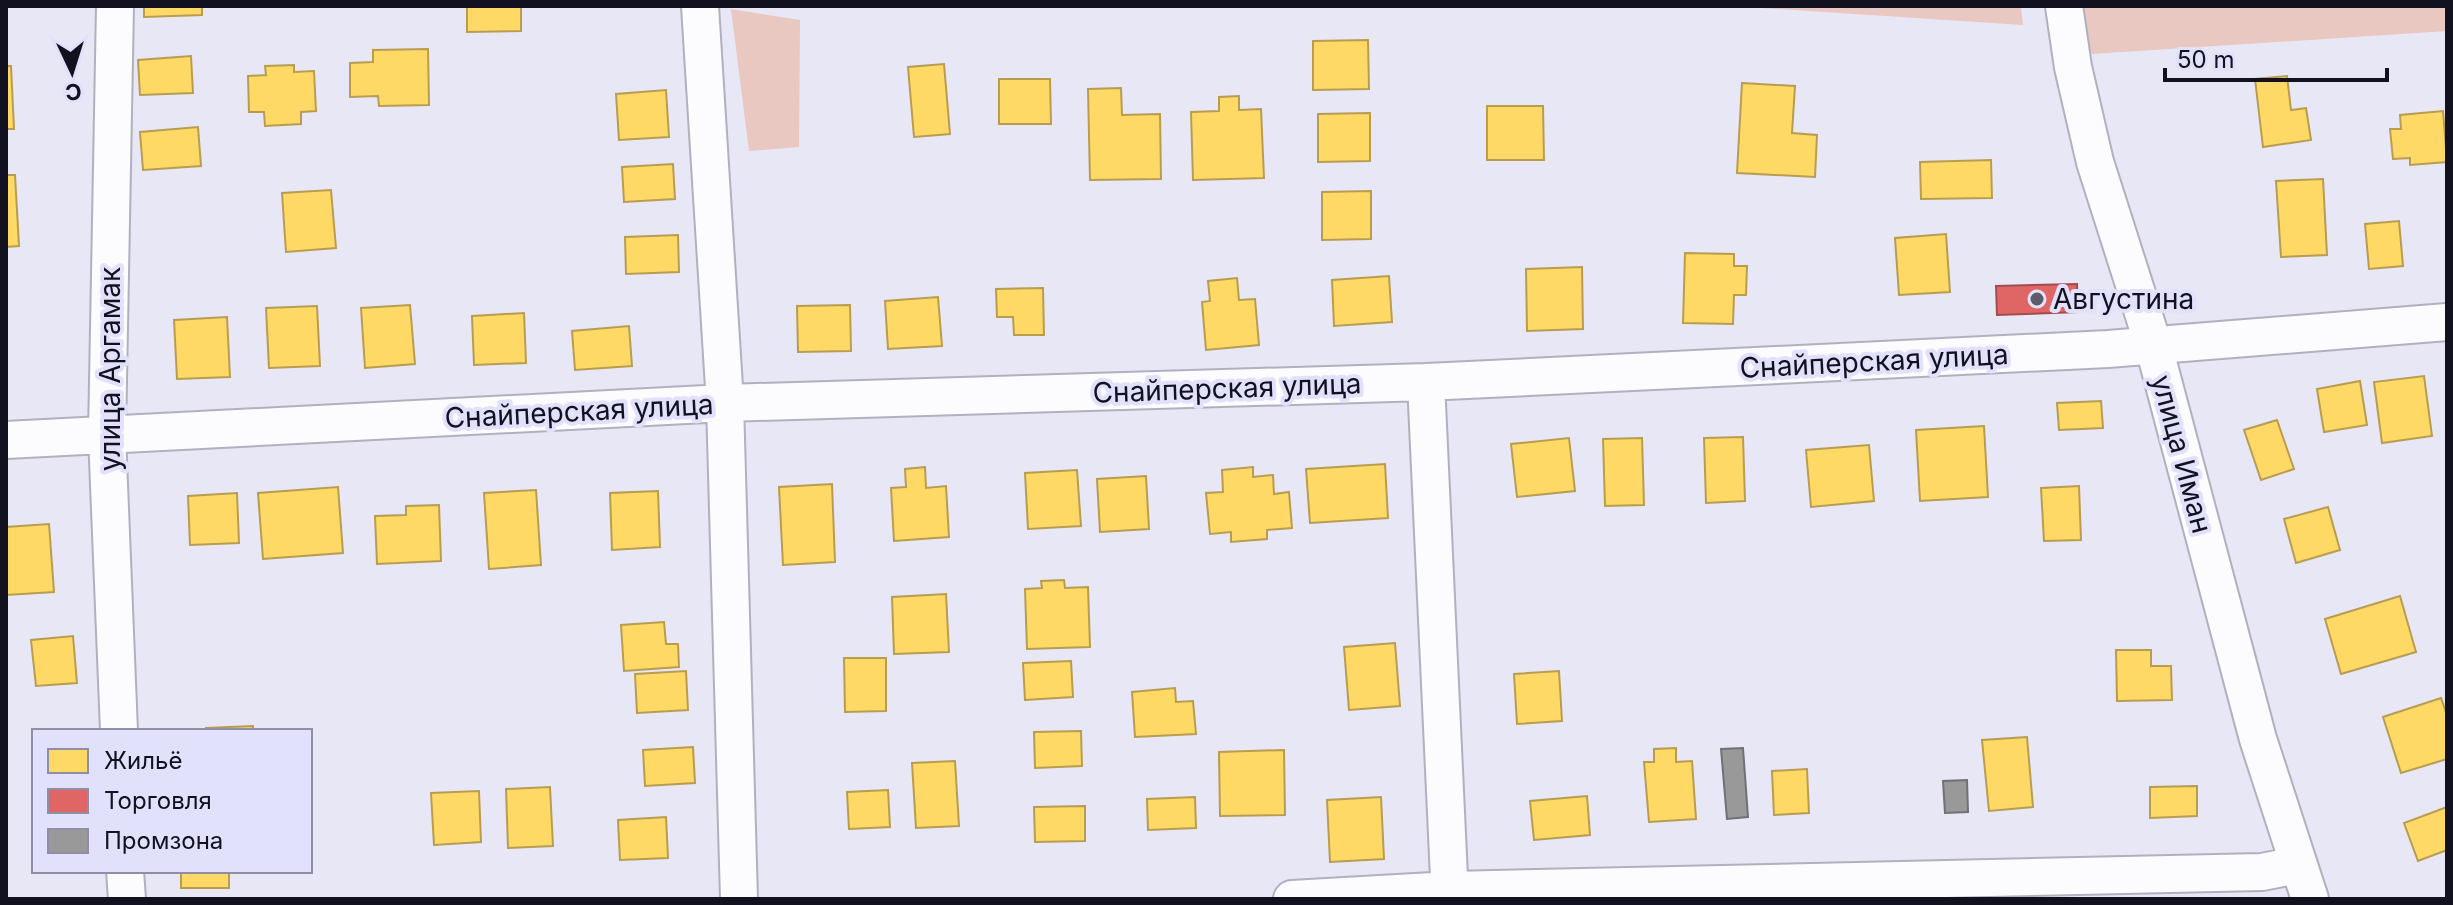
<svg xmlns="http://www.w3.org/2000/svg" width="2453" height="905" font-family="Inter,sans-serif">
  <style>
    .green { fill: #e8c8c0 }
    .homes { fill: #ffd966; stroke: #b89d51; stroke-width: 2 }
    .shops { fill: #e06666; stroke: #a24c51; stroke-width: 2 }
    .industry { fill: #999; stroke: #707075; stroke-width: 2 }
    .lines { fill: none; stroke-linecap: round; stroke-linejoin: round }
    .minor-casing { stroke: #b1b0be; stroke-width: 40 }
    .minor { stroke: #fcfbfe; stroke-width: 36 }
    .poi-dot { fill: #5d5c6b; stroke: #e2e1fc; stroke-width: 3 }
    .labels { text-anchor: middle; stroke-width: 8; stroke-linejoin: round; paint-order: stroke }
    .poi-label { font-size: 28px; fill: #121120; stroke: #e2e1fc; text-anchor: start }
    .street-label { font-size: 28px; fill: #121120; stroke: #e2e1fc }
  </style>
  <rect width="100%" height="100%" fill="#e8e7f6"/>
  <path class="green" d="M 1732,6 L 2021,6 L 2023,25 Z
    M 2072,6 L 2447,6 L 2447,31 L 2092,54 Z
    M 731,9 L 800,20 L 799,147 L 749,151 Z"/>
  <path class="homes" d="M 144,6 L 202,6 L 202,15 L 144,17 Z
    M 467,6 L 521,6 L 521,31 L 467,32 Z
    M 1368,40 L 1369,89 L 1313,90 L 1313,41 Z
    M 428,49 L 429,105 L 379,106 L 378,96 L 350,97 L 350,63 L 373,62 L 373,50 Z
    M 191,56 L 193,93 L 140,95 L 138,60 Z
    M 944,64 L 950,134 L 914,137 L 908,67 Z
    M 294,65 L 294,72 L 314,71 L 316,111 L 301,112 L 301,124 L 265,126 L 264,112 L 249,112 L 248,76 L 266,75 L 265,66 Z
    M 6,66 L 11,66 L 14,129 L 6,129 Z
    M 2287,76 L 2291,110 L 2306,108 L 2311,140 L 2263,147 L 2255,79 Z
    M 999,79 L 1050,79 L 1051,124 L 999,124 Z
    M 1742,83 L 1795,86 L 1792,133 L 1817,135 L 1815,177 L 1737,173 Z
    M 1121,88 L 1122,115 L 1160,114 L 1161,179 L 1090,180 L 1088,89 Z
    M 666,90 L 669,137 L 619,140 L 616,94 Z
    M 1239,96 L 1239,110 L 1261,109 L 1264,178 L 1193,180 L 1191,112 L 1219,111 L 1219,97 Z
    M 1487,106 L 1543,106 L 1544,160 L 1487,160 Z
    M 2443,111 L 2447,162 L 2410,165 L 2410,158 L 2393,159 L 2390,129 L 2401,129 L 2400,115 Z
    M 1370,113 L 1370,161 L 1318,162 L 1318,114 Z
    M 198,127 L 201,166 L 143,170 L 140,132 Z
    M 1991,160 L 1992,198 L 1921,199 L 1920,162 Z
    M 673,164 L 675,199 L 624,202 L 622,167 Z
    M 6,175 L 15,175 L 19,246 L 6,247 Z
    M 2323,179 L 2327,255 L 2281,257 L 2276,181 Z
    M 331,190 L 336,248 L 286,252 L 282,193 Z
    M 1371,191 L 1371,239 L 1322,240 L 1322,192 Z
    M 2399,221 L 2403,266 L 2369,269 L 2365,224 Z
    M 1946,234 L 1950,292 L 1899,295 L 1895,238 Z
    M 678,235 L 679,272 L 626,274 L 625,237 Z
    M 1685,253 L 1734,254 L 1734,266 L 1747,266 L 1746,295 L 1734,295 L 1733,324 L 1683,323 Z
    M 1582,267 L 1583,329 L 1527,331 L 1526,269 Z
    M 1389,276 L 1392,322 L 1334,326 L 1332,280 Z
    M 1237,278 L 1239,300 L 1255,299 L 1259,345 L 1206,350 L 1202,302 L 1210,301 L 1208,281 Z
    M 1043,288 L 1044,335 L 1014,335 L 1013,317 L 997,317 L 996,289 Z
    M 938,297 L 942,346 L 888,349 L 885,301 Z
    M 410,305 L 415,364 L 365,368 L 361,308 Z
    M 850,305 L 851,351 L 798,352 L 797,306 Z
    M 317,306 L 320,366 L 269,368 L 266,308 Z
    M 524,313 L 526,363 L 474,365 L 472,316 Z
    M 227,317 L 230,377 L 177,379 L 174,320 Z
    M 629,326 L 632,366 L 575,370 L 572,331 Z
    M 2424,376 L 2432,436 L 2382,443 L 2374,382 Z
    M 2360,381 L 2367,425 L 2324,432 L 2317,389 Z
    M 2101,401 L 2103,428 L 2059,430 L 2057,403 Z
    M 2277,420 L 2294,469 L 2261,480 L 2244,430 Z
    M 1984,426 L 1988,497 L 1920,501 L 1916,430 Z
    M 1743,437 L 1745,501 L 1706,503 L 1704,438 Z
    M 1569,438 L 1575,491 L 1517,497 L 1511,444 Z
    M 1642,438 L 1644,505 L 1605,506 L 1603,439 Z
    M 1869,445 L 1874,501 L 1811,507 L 1806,450 Z
    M 1385,464 L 1388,518 L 1310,523 L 1306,469 Z
    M 925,467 L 926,488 L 946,486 L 949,537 L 894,541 L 891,488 L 906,487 L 905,469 Z
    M 1253,467 L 1253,477 L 1273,475 L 1274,494 L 1289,492 L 1292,528 L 1267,530 L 1267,539 L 1231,542 L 1231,532 L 1210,534 L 1206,493 L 1223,492 L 1222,470 Z
    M 1077,470 L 1081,526 L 1028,529 L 1025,473 Z
    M 1146,476 L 1149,529 L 1100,532 L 1097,479 Z
    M 832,484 L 835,562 L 783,565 L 779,487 Z
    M 2079,486 L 2081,540 L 2044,541 L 2041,488 Z
    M 338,487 L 343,553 L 263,559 L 258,493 Z
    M 536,490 L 541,565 L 489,569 L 484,493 Z
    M 658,491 L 660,547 L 612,550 L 610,493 Z
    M 237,493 L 239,543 L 190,545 L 188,496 Z
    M 439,505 L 441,561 L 377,564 L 375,516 L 406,515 L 406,506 Z
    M 2328,507 L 2340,550 L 2296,563 L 2284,519 Z
    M 49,524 L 54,592 L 6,595 L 6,527 Z
    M 1064,580 L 1065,588 L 1088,587 L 1090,647 L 1027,649 L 1025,589 L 1042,588 L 1041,581 Z
    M 946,594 L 949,652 L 894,654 L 892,597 Z
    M 2400,596 L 2416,652 L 2341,674 L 2325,619 Z
    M 664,622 L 666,644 L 678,644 L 679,667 L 624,671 L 621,625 Z
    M 73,636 L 77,683 L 36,686 L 31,640 Z
    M 1395,643 L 1400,706 L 1349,710 L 1344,647 Z
    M 2116,650 L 2151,650 L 2151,666 L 2171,666 L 2172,700 L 2117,701 Z
    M 844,658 L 886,658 L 886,711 L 845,712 Z
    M 1071,661 L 1073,697 L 1025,700 L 1023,663 Z
    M 686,671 L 688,710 L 637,713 L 635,674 Z
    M 1559,671 L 1562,721 L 1517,724 L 1514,674 Z
    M 1175,688 L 1176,702 L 1193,701 L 1196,734 L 1135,737 L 1132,692 Z
    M 2441,698 L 2447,715 L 2447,759 L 2401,773 L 2383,717 Z
    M 253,726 L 253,731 L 206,731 L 206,728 Z
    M 1081,731 L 1082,766 L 1035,768 L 1034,732 Z
    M 2027,737 L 2033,807 L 1989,811 L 1982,740 Z
    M 693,747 L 695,783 L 645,786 L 643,750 Z
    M 1676,748 L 1676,762 L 1692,761 L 1696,819 L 1649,822 L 1644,762 L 1654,762 L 1654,749 Z
    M 1284,750 L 1285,815 L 1220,816 L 1219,752 Z
    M 955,761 L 959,826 L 916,828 L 912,763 Z
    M 1807,769 L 1809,813 L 1774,815 L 1772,771 Z
    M 2197,786 L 2197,816 L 2150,818 L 2150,787 Z
    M 550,787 L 553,846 L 508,848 L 506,789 Z
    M 888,790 L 890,827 L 849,829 L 847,792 Z
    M 479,791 L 481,842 L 434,845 L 431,793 Z
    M 1587,796 L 1590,835 L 1534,840 L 1530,801 Z
    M 1195,797 L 1196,828 L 1148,830 L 1147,799 Z
    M 1381,797 L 1384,859 L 1330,862 L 1327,800 Z
    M 1085,806 L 1085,841 L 1035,842 L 1034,807 Z
    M 2447,807 L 2447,850 L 2418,861 L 2404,823 Z
    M 666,817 L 668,858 L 620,860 L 618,820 Z
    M 181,871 L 229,871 L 229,888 L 181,888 Z"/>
  <path class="shops" d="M 2077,284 L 2078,312 L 1997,315 L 1996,286 Z"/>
  <path class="industry" d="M 1743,748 L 1748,817 L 1727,819 L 1721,749 Z
    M 1967,780 L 1968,812 L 1945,813 L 1943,781 Z"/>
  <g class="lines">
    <g class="minor-casing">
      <path id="minor" d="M 115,6 L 107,435 L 119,731
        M 700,6 L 725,403 L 739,899
        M 2064,6 L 2073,67 L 2095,162 L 2154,347 L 2258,739 L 2310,899
        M 1426,382 L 1450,899
        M 6,440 L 725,403 L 1426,382 L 2108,349 L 2447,322
        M 125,871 L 127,899
        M 1292,899 L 1450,890 L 2262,872 L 2297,865"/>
    </g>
    <use href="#minor" class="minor"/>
  </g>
  <circle class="poi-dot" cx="2037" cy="299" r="8"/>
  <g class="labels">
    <g class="poi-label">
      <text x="2053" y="309">Августина</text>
    </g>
    <g class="street-label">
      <text transform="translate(1874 361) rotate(-3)" y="10">Снайперская улица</text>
      <text transform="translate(110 369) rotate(-90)" y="10">улица Аргамак</text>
      <text transform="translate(1227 388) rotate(-2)" y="10">Снайперская улица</text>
      <text transform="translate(579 411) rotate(-3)" y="10">Снайперская улица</text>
      <text transform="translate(2182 454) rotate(75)" y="10">улица Иман</text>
    </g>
  </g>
  <rect width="2453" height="905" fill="none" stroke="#121120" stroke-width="16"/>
  <rect x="32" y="729" width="280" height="144" fill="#e2e1fc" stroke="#8f8ea4" stroke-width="2"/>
  <rect x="48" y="749" width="40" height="24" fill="#ffd966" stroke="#8f8ea4" stroke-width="2"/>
  <text x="104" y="769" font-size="24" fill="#121120">Жильё</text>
  <rect x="48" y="789" width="40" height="24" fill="#e06666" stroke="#8f8ea4" stroke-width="2"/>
  <text x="104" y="809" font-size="24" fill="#121120">Торговля</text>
  <rect x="48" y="829" width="40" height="24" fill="#999999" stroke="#8f8ea4" stroke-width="2"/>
  <text x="104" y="849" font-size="24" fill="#121120">Промзона</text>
  <g transform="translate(72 72) rotate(176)" stroke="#e2e1fc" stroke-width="6" paint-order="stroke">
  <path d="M0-6L14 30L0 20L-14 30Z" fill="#121120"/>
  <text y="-12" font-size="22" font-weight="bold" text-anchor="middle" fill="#121120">С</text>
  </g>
  <path d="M2165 68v12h222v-12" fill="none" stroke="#121120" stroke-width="4"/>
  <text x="2177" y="68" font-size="24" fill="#121120" stroke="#e2e1fc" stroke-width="6" paint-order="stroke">50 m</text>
</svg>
